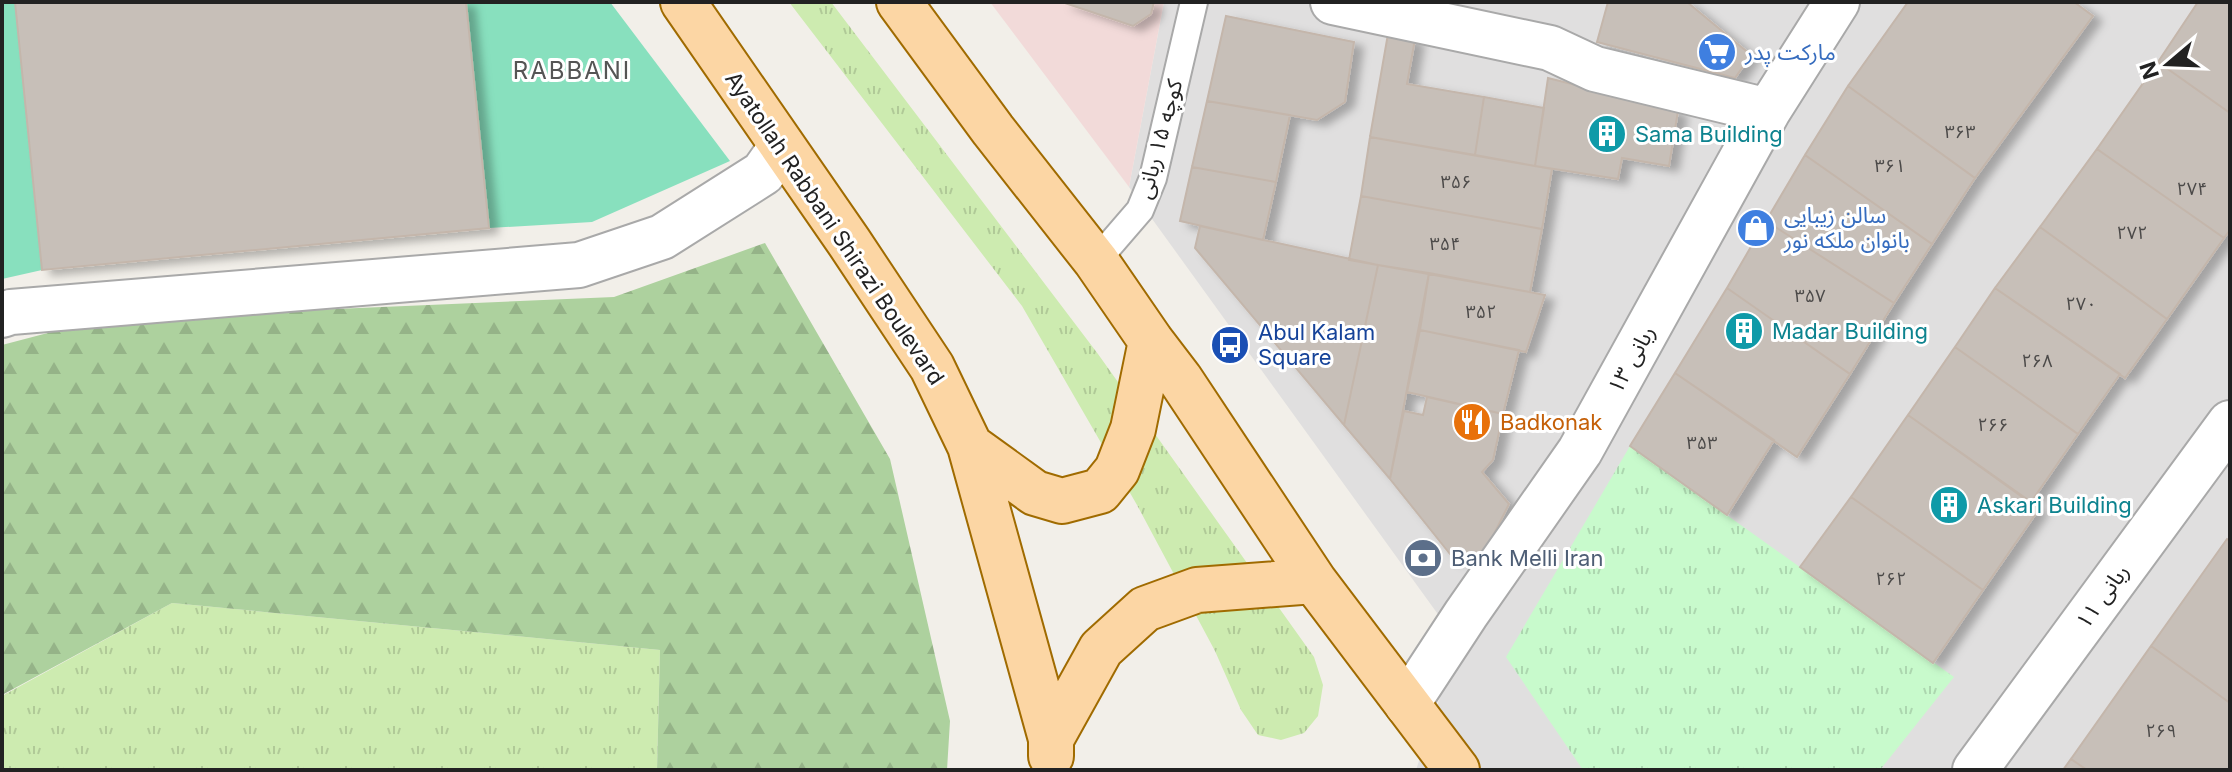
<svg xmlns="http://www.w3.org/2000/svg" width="2232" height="772" font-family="Inter,'Noto Sans Arabic',sans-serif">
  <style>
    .residential { fill: #e0dfdf }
    .commercial { fill: #f2dad9 }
    .grass { fill: url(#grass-tufts) }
    .forest { fill: url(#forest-firs) }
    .park { fill: url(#park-tufts) }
    .pitch { fill: #88e0be }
    .building { fill: #c7bfb8; stroke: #c4b6ab; stroke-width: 2; filter: url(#shadow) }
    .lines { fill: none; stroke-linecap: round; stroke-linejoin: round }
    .lane-casing { stroke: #a9a9a9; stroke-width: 30 }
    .street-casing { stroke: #a9a9a9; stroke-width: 48 }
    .primary-casing { stroke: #a06b00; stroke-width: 48 }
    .lane { stroke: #fff; stroke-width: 26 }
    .street { stroke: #fff; stroke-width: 44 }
    .primary { stroke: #fcd6a4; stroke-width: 44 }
    .labels { text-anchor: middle; stroke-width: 6; stroke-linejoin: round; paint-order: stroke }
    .number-label { font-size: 18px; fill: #4b4948 }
    .shop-label { font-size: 22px; fill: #366cbe; stroke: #fff; text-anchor: start }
    .culture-label { font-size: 22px; fill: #0d838f; stroke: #fff; text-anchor: start }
    .street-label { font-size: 22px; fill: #222; stroke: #fff }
    .transit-label { font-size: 22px; fill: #164399; stroke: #fff; text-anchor: start }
    .food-label { font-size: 22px; fill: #c56008; stroke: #fff; text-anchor: start }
    .service-label { font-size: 22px; fill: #4e5e75; stroke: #fff; text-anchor: start }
    .neighbourhood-label { font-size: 24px; letter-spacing: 2px; fill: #555; stroke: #fff }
  </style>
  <defs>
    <pattern id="grass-tufts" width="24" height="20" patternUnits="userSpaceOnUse" patternTransform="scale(2)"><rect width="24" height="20" fill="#cdebb0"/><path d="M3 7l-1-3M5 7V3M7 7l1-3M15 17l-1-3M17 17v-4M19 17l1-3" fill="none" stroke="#b0c997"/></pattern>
    <pattern id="forest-firs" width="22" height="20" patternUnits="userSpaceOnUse" patternTransform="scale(2)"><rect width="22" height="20" fill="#add19e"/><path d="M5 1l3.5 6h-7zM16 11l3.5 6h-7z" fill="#95b388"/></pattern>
    <pattern id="park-tufts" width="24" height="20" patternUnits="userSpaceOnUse" patternTransform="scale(2)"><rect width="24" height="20" fill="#c8facc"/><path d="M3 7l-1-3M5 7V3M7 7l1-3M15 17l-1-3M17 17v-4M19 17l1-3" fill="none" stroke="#acd6af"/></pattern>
    <filter id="shadow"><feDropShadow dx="9" dy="5" stdDeviation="4" flood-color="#0004"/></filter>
  </defs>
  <rect width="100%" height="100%" fill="#f2efe9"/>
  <path class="residential" d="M 1164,2 L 2230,2 L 2230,770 L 1416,770 L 1458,642 L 1129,187 Z"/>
  <path class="commercial" d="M 990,2 L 1164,2 L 1129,187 Z"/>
  <path class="grass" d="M 789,2 L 831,2 L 1098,354 L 1314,657 L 1323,685 L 1318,716 L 1304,733 L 1281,740 L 1258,735 L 1241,710 L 1215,651 L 1137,505 L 1022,306 Z
    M 172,603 L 660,650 L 657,770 L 2,770 L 2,696 Z"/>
  <path class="forest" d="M 765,243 L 890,459 L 950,721 L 947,770 L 657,770 L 660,650 L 172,603 L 2,695 L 2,345 L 101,319 L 614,297 Z"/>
  <path class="park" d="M 1630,446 L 1954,677 L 1880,770 L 1583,770 L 1506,657 Z"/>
  <path class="pitch" d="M 2,2 L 610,2 L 730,161 L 592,222 L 489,228 L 42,270 L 2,279 Z"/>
  <path class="building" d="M 15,2 L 466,2 L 489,228 L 42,270 Z
    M 1062,2 L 1154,2 L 1151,14 L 1133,26 Z
    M 1608,2 L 1687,2 L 1751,55 L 1735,78 L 1597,42 Z
    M 1908,2 L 2074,2 L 2093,16 L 1975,178 L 1848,86 Z
    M 2198,2 L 2230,2 L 2230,113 L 2158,62 Z
    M 1226,16 L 1354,42 L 1345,102 L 1317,120 L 1207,101 Z
    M 1388,34 L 1415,39 L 1407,84 L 1484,97 L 1475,155 L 1370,137 Z
    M 2158,62 L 2230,113 L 2230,230 L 2224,238 L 2097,149 Z
    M 1548,78 L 1678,111 L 1669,166 L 1622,158 L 1618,179 L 1535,166 Z
    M 1848,86 L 1975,178 L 1932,244 L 1805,155 Z
    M 1484,97 L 1544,108 L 1535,166 L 1475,155 Z
    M 1207,101 L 1290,115 L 1276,182 L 1192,167 Z
    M 1370,137 L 1552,169 L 1542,229 L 1361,196 Z
    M 2097,149 L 2224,238 L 2167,319 L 2040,227 Z
    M 1805,155 L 1932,244 L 1894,303 L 1766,221 Z
    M 1192,167 L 1276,182 L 1263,240 L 1180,221 Z
    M 1361,196 L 1542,229 L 1530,292 L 1349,260 Z
    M 1766,221 L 1894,303 L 1850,374 L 1727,288 Z
    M 1200,226 L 1378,265 L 1344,425 L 1195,248 Z
    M 2040,227 L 2167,319 L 2125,378 L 1995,288 Z
    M 1378,265 L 1429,273 L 1390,479 L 1344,425 Z
    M 1429,273 L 1545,295 L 1526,352 L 1420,330 Z
    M 1727,288 L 1850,374 L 1797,457 L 1675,373 Z
    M 1995,288 L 2120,374 L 2078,434 L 1955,347 Z
    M 1420,330 L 1519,350 L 1503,414 L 1407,392 Z
    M 1955,347 L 2078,434 L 2031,502 L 1908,415 Z
    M 1675,373 L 1774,440 L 1727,515 L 1630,446 Z
    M 1427,397 L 1503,414 L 1493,460 L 1482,472 L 1509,504 L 1484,554 L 1454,559 L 1390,479 L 1404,411 L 1423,415 Z
    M 1908,415 L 2039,509 L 1983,590 L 1851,497 Z
    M 1851,497 L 1983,590 L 1933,663 L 1800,567 Z
    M 2227,539 L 2230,541 L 2230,703 L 2151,646 Z
    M 2151,646 L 2230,703 L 2230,770 L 2087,770 L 2071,759 Z
    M 2071,759 L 2087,770 L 2063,770 Z"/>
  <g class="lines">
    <g class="lane-casing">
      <path id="lane" d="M 1096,261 L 1140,210 L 1153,178 L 1194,2"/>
    </g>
    <g class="street-casing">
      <path id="street" d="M 1333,2 L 1550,48 L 1595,69 L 1768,111
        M 2,315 L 11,312 L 579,265 L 662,237 L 763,173 L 782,146
        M 1407,704 L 1466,614 L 1580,451 L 1768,111 L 1837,2
        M 1975,770 L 2230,423"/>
    </g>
    <g class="primary-casing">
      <path id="primary" d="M 683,2 L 849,242 L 932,367 L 970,446 L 1051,739
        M 899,2 L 993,130 L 1096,261 L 1151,341 L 1180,379 L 1314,581
        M 970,446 L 1035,493 L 1062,501 L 1100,491 L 1117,470 L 1133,429 L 1151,341
        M 1051,756 L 1051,739 L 1101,649 L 1145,609 L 1197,590 L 1314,581 L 1457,770"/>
    </g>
    <use href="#lane" class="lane"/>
    <use href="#street" class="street"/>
    <use href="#primary" class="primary"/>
  </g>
  <defs>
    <g id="supermarket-disc" transform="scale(2)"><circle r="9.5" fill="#3f7fe0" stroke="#fff"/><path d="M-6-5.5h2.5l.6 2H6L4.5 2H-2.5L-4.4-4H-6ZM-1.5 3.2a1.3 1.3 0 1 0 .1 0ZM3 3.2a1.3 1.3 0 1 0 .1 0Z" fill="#fff"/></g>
    <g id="building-disc" transform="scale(2)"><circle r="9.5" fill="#0f9aa8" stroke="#fff"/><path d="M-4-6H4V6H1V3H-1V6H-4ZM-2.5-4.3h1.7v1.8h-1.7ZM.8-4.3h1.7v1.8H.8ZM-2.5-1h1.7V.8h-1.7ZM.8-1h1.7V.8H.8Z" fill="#fff"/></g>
    <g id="shop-disc" transform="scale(2)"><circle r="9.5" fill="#3f7fe0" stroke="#fff"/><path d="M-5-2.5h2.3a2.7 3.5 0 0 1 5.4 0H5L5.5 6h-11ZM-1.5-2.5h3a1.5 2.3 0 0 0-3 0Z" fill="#fff"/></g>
    <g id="bus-disc" transform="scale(2)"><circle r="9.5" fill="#1a4fb4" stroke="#fff"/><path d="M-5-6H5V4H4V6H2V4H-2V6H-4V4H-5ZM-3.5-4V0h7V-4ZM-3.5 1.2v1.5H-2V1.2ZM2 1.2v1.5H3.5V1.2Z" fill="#fff"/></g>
    <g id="restaurant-disc" transform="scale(2)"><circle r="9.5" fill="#e8710a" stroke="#fff"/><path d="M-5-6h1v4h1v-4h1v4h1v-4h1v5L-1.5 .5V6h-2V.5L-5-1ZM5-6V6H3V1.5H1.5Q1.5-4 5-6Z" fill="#fff"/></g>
    <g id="bank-disc" transform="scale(2)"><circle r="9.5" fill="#5c6f8a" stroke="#fff"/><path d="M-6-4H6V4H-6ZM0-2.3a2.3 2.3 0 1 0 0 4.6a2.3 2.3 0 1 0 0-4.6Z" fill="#fff"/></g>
  </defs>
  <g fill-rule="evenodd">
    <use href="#supermarket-disc" x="1717" y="52"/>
    <use href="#building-disc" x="1607" y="134"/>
    <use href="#shop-disc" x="1756" y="228"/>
    <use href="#building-disc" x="1744" y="331"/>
    <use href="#bus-disc" x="1230" y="345"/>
    <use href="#restaurant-disc" x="1472" y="422"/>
    <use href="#building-disc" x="1949" y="505"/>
    <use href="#bank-disc" x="1423" y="558"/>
  </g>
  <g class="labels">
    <g class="number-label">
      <text x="1960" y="138">۳۶۳</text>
      <text x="1890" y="172">۳۶۱</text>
      <text x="1456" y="188">۳۵۶</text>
      <text x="2192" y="195">۲۷۴</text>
      <text x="2132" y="239">۲۷۲</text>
      <text x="1445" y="250">۳۵۴</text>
      <text x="1810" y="302">۳۵۷</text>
      <text x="2081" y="310">۲۷۰</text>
      <text x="1481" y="318">۳۵۲</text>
      <text x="2037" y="367">۲۶۸</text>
      <text x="1993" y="431">۲۶۶</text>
      <text x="1702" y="449">۳۵۳</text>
      <text x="1891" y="585">۲۶۲</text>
      <text x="2161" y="737">۲۶۹</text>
    </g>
    <g class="shop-label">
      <text x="1745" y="60">مارکت پدر</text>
      <text x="1784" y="223">سالن زیبایی<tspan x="1784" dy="25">بانوان ملکه نور</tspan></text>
    </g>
    <g class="culture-label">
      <text x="1635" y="142">Sama Building</text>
      <text x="1772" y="339">Madar Building</text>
      <text x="1977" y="513">Askari Building</text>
    </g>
    <g class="street-label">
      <text transform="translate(1159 139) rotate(-75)" y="8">کوچه ۱۵ ربانی</text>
      <text transform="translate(835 228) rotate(56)" y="8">Ayatollah Rabbani Shirazi Boulevard</text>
      <text transform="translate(1631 359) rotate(-61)" y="8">ربانی ۱۳</text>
      <text transform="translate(2102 596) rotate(-54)" y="8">ربانی ۱۱</text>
    </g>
    <g class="transit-label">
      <text x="1258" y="340">Abul Kalam<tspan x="1258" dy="25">Square</tspan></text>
    </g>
    <g class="food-label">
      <text x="1500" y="430">Badkonak</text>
    </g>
    <g class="service-label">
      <text x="1451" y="566">Bank Melli Iran</text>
    </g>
    <g class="neighbourhood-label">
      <text x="572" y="79">RABBANI</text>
    </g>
  </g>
  <rect width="2232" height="772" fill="none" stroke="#222222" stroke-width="8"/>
  <g transform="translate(2168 64) rotate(251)" stroke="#ffffff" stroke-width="6" paint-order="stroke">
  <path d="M0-6L14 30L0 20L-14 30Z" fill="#222222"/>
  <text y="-12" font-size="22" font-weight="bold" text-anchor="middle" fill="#222222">N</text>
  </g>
</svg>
